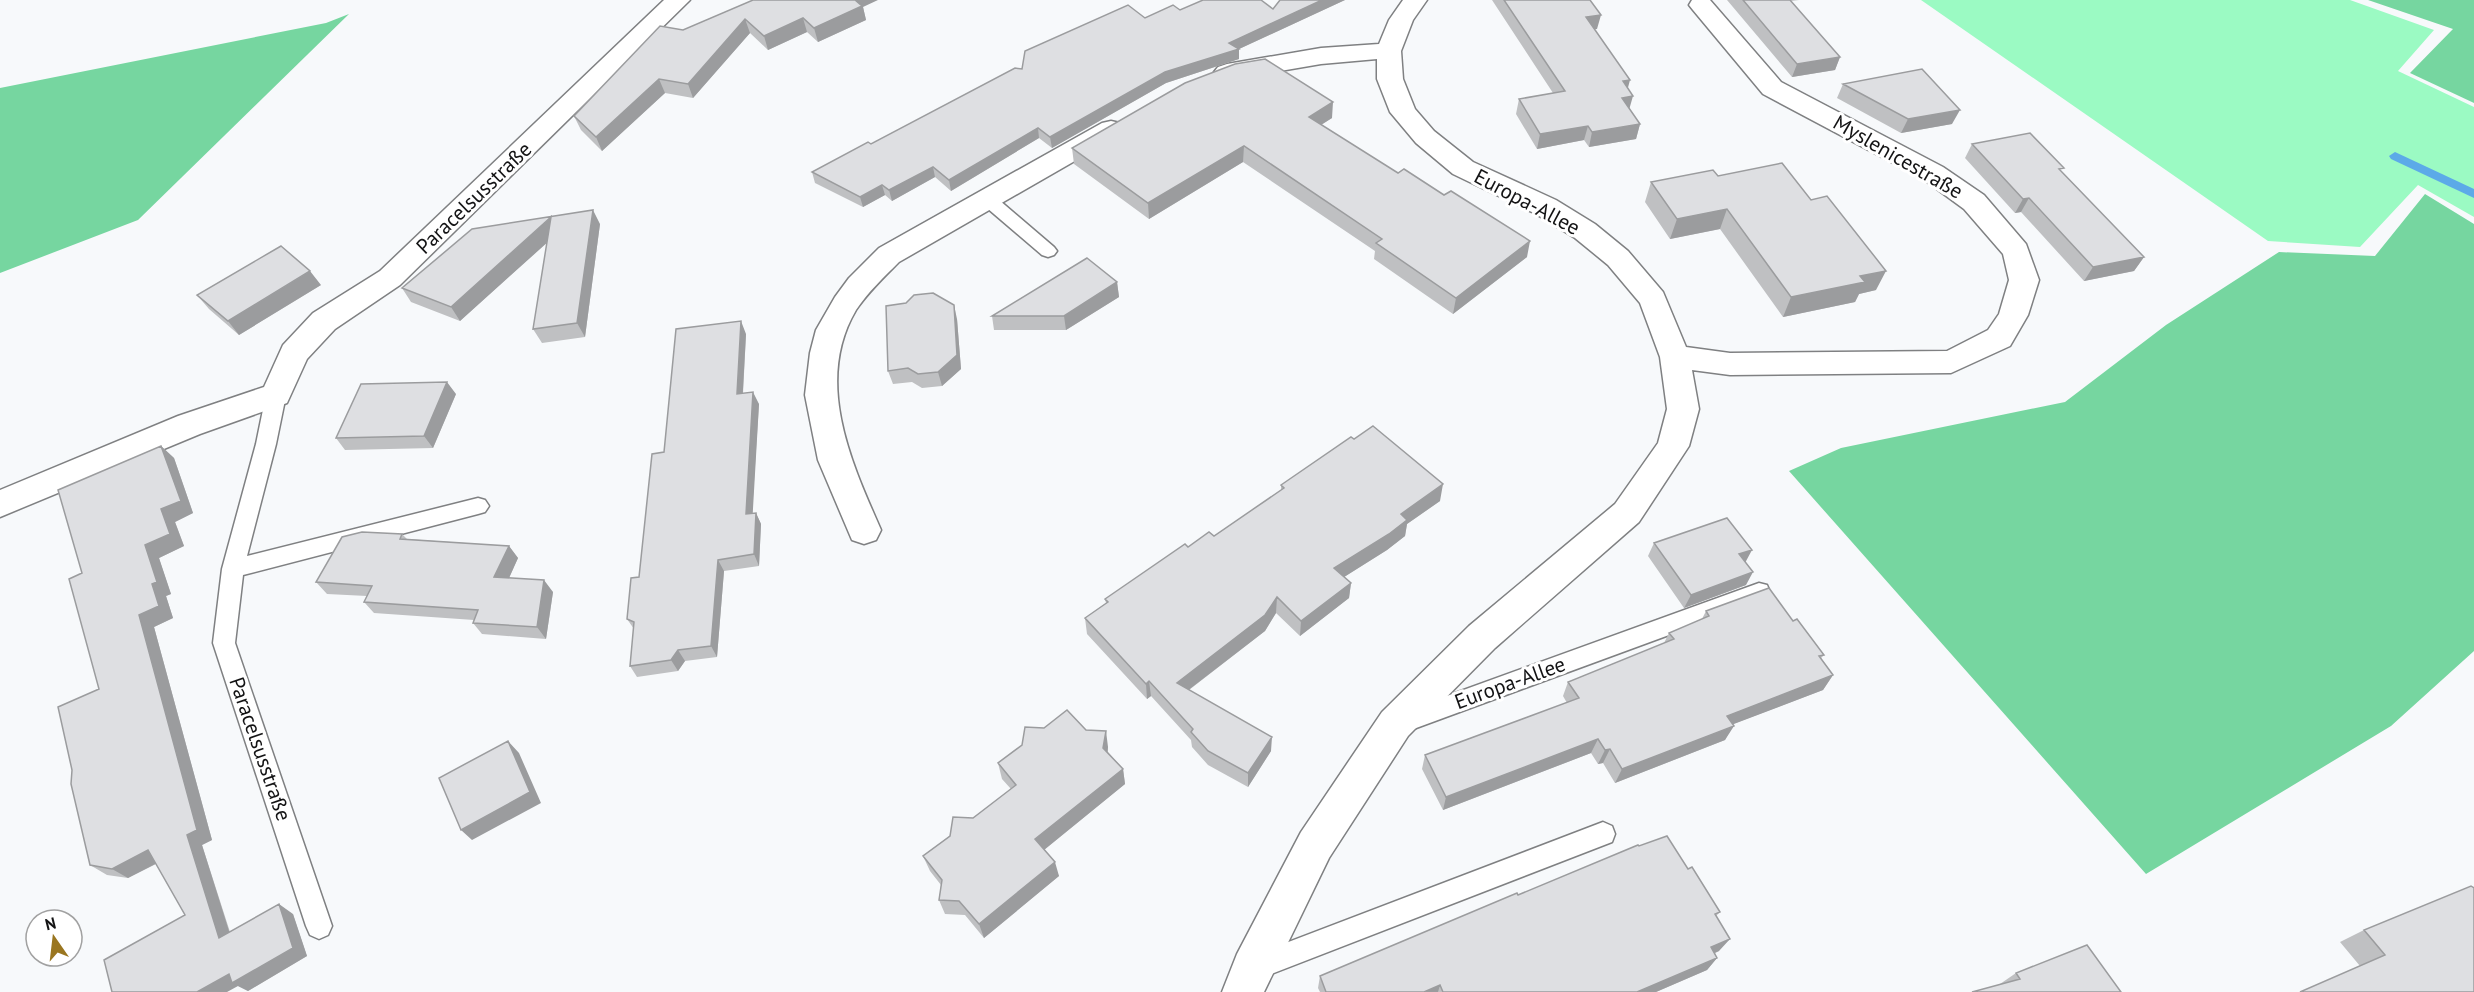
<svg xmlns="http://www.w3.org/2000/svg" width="2474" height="992" font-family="'PT Sans',sans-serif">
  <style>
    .green { fill: #9bfac3 }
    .forest { fill: #76d6a0 }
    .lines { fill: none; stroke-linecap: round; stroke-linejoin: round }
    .stream { fill: #5caae8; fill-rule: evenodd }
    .service-casing { stroke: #7f8082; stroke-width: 3 }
    .minor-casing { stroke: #7f8082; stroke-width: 3 }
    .service { fill: #fff; fill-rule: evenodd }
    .minor { fill: #fff; fill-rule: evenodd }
    .wall { fill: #bfc0c2 }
    .shaded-wall { fill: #9b9c9e }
    .building { fill: #dedfe2; stroke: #9b9c9e; stroke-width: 1.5 }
    .labels { text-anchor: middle; stroke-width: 6; stroke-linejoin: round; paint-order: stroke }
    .street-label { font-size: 21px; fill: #131314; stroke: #fff }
  </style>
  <rect width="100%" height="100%" fill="#f7f9fb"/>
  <path class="green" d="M 1921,0 L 2350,0 L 2434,30 L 2398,71 L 2474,107 L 2474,217 L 2418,185 L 2360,247 L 2268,241 Z"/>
  <path class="forest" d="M 2368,0 L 2474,0 L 2474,103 L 2410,73 L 2453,29 Z
    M 349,14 L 138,220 L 0,273 L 0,88 L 326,23 Z
    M 2425,194 L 2474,224 L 2474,651 L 2391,726 L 2146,874 L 1789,471 L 1841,448 L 2065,402 L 2166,325 L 2279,252 L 2375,256 Z"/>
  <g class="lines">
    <path class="stream" d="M 2395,152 L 2474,189 L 2474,198 L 2391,159 L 2389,156 Z"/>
    <g class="service-casing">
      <path id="service" d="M 986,192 L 992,194 L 1054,247 L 1057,251 L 1054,255 L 1048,257 L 1042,255 L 980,202 L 977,198 L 980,194 Z
        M 276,388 L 283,390 L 286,395 L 276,444 L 247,556 L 478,498 L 485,500 L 489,506 L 485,512 L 478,514 L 243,575 L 235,643 L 332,926 L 328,935 L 319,939 L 310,935 L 306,926 L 213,643 L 222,569 L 256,444 L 266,395 L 269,390 Z
        M 1759,583 L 1767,585 L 1770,592 L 1767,599 L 1408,731 L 1400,727 L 1396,720 L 1400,713 Z
        M 1603,822 L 1612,826 L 1615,834 L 1612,842 L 1253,981 L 1244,977 L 1240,968 L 1244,959 Z"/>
    </g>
    <g class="minor-casing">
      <path id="minor" d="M 664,0 L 690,0 L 400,285 L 335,329 L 307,359 L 287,403 L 200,434 L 0,517 L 0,490 L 178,416 L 264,387 L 283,345 L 313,313 L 380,271 Z
        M 1403,0 L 1427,0 L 1413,20 L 1401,51 L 1403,79 L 1415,109 L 1434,131 L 1473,162 L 1556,200 L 1595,224 L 1628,251 L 1663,292 L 1686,347 L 1730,353 L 1947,351 L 1988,330 L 1999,314 L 2009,280 L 2003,254 L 1964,209 L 1923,179 L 1763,94 L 1693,10 L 1689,5 L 1692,0 L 1710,0 L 1781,82 L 1943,167 L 1984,195 L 2026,244 L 2039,280 L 2028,315 L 2010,346 L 1951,373 L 1730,375 L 1692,370 L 1699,409 L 1689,446 L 1639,522 L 1495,648 L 1408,736 L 1329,858 L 1264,992 L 1222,992 L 1237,954 L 1301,832 L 1382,712 L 1469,626 L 1615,504 L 1658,443 L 1667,409 L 1660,357 L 1640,303 L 1608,265 L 1575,238 L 1536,214 L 1453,174 L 1416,143 L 1390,112 L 1377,79 L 1377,59 L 1321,64 L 1227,80 L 1218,77 L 1214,72 L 1218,67 L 1227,64 L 1321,48 L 1379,44 L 1389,20 Z
        M 1111,121 L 1120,123 L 1124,129 L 1120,135 L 899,262 C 884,277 868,292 856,310 C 814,381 851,462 881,530 L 876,540 L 864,544 L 852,540 L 818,460 L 805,395 L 810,353 L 816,330 L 835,297 L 849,278 L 879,248 L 1102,123 Z"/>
    </g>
    <use href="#service" class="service"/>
    <use href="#minor" class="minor"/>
  </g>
  <path class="wall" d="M 753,0 L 863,7 L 866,20 L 818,42 L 807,32 L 768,50 L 750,33 L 693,98 L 665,93 L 602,151 L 581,130 L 574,116 L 683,30 Z
    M 1280,0 L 1345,0 L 1239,49 L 1239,59 L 1166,83 L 1052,148 L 1039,138 L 951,191 L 935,177 L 892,201 L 885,195 L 863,207 L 815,183 L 812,172 L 871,144 L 1022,69 L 1145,18 L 1180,10 L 1273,9 Z
    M 1492,0 L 1590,0 L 1597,29 L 1594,29 L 1628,89 L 1629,109 L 1640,124 L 1636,139 L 1589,147 L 1584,140 L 1537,149 L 1516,114 L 1519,99 L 1553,93 Z
    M 1727,0 L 1799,0 L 1791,1 L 1840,57 L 1835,70 L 1792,77 Z
    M 1843,84 L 1952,124 L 1901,133 L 1837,98 Z
    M 1332,118 L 1321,125 L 1527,257 L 1453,314 L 1374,259 L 1375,251 L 1243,162 L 1149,219 L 1074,164 L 1072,148 Z
    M 1972,144 L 2061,171 L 2144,257 L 2134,271 L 2084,281 L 2021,212 L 2015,213 L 1965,158 Z
    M 1718,176 L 1811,200 L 1876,290 L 1859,294 L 1855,302 L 1783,317 L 1720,229 L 1670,239 L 1645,202 L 1651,182 Z
    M 600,224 L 585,337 L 542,343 L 533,329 L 547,242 L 460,321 L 411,302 L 402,288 Z
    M 1117,282 L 1119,297 L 1066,330 L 994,330 L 992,316 Z
    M 321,285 L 239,335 L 209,309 L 197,295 Z
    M 957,319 L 961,369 L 942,386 L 922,388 L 912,382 L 893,384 L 888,371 Z
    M 746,334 L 743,394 L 759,404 L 752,513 L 756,513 L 761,524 L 759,566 L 724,571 L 717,657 L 685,661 L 678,671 L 637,677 L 630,666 L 634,629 L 627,619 L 639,577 L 664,452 Z
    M 456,394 L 433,448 L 345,450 L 336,438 Z
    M 161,446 L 174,458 L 193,513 L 175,522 L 184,546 L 159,558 L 171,594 L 166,596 L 173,618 L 154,627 L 212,840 L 202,845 L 230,932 L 293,914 L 307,956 L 248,991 L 238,986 L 185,915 L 156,864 L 128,878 L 107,875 L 90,865 L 99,689 L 82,573 Z
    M 1281,485 L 1440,501 L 1407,524 L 1405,536 L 1387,550 L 1344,577 L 1351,583 L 1349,598 L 1300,636 L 1276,613 L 1265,631 L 1189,690 L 1271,751 L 1248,787 L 1208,765 L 1192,747 L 1191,740 L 1151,696 L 1147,699 L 1087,634 L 1085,618 L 1106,603 L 1105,599 L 1188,547 L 1214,536 L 1281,490 Z
    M 402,534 L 407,539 L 509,546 L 518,558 L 509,578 L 553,592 L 546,639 L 482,634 L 473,623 L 474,620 L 374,613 L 364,602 L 367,596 L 327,594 L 316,582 Z
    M 1654,543 L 1745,562 L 1746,585 L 1684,608 L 1648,556 Z
    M 1706,611 L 1793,621 L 1824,655 L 1821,658 L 1833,675 L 1823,690 L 1733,724 L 1725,740 L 1615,783 L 1603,763 L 1598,764 L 1591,753 L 1443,810 L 1422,769 L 1425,755 L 1567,703 L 1563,696 L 1568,682 L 1664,643 L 1669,633 L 1702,619 Z
    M 1086,730 L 1108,747 L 1108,752 L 1123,769 L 1125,784 L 1044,850 L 1059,876 L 984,938 L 965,915 L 945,914 L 939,900 L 941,885 L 930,871 L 923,856 L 1011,789 L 1002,779 L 998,763 Z
    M 1639,846 L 1688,869 L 1720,912 L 1716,916 L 1719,951 L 1715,953 L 1717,958 L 1707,970 L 1656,992 L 1320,992 L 1318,988 L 1320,976 Z
    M 2364,930 L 2474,992 L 2360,966 L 2340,942 Z
    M 2016,973 L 2121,992 L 2000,984 Z"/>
  <path class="shaded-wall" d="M 852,0 L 878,0 L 863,7 L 866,20 L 818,42 L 814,28 Z
    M 1322,0 L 1345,0 L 1239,49 L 1239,59 L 1166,83 L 1052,148 L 1050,137 L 1165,72 Z
    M 1601,15 L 1597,29 L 1582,31 L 1586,17 Z
    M 803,18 L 807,32 L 768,50 L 764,36 Z
    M 745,19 L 750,33 L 693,98 L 688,84 Z
    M 1840,57 L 1835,70 L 1792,77 L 1797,64 Z
    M 659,79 L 665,93 L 602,151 L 596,137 Z
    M 1630,80 L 1626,95 L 1623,81 Z
    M 1633,96 L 1629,110 L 1622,98 Z
    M 1333,102 L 1332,118 L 1308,133 L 1309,117 Z
    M 1960,110 L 1952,124 L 1901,133 L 1908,119 Z
    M 1640,124 L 1636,139 L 1589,147 L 1592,132 Z
    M 1588,126 L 1584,140 L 1537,149 L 1540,134 Z
    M 1038,128 L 1039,138 L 951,191 L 949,180 Z
    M 1244,146 L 1243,162 L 1149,219 L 1148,203 Z
    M 933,167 L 935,177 L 892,201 L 889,190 Z
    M 882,185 L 885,195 L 863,207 L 860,197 Z
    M 2029,198 L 2021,212 L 2015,213 L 2023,199 Z
    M 1727,209 L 1720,229 L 1670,239 L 1677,219 Z
    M 593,210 L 600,224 L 585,337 L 577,323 Z
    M 551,217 L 559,232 L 460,321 L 451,307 Z
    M 1530,241 L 1527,257 L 1453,314 L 1456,298 Z
    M 2144,257 L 2134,271 L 2084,281 L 2093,267 Z
    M 310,271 L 321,285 L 239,335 L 228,321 Z
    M 1886,271 L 1876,290 L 1859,294 L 1855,302 L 1783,317 L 1791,297 L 1860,276 Z
    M 1117,282 L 1119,297 L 1066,330 L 1064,316 Z
    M 954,305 L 957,319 L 961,369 L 942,386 L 938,372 Z
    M 741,321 L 746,334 L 742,407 L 737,394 Z
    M 447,382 L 456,394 L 433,448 L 424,436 Z
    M 753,392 L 759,404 L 752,526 L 746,514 Z
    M 161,446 L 174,458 L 193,513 L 175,522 L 184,546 L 159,558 L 171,594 L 166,596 L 173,618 L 154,627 L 212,840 L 202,845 L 234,947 L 219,938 L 187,835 L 139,615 L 152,584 L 145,545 L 161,509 Z
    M 1443,484 L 1440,501 L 1407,524 L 1405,536 L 1387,550 L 1333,584 L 1334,568 L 1401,514 Z
    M 756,513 L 761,524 L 759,566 L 754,554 Z
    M 509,546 L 518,558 L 504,589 L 494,577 Z
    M 1752,550 L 1745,563 L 1739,554 Z
    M 718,560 L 724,571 L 717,657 L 711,646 Z
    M 1753,572 L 1746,585 L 1684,608 L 1691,595 Z
    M 544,580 L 553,592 L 546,639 L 537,627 Z
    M 1351,583 L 1349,598 L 1300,636 L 1301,621 Z
    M 1277,597 L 1276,613 L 1265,631 L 1178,698 L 1177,683 Z
    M 678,650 L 685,661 L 678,671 L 671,660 Z
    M 1833,675 L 1823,690 L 1718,730 L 1727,716 Z
    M 1149,681 L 1151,696 L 1147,699 L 1146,684 Z
    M 1734,726 L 1725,740 L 1615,783 L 1622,769 Z
    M 1106,731 L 1108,747 L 1106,763 L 1103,748 Z
    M 1272,737 L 1271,751 L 1248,787 L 1248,773 Z
    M 1598,739 L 1591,753 L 1443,810 L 1446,797 Z
    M 508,741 L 519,753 L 541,803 L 472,840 L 461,830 Z
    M 1610,749 L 1603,763 L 1598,764 L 1605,750 Z
    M 1123,769 L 1125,784 L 1039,854 L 1035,839 Z
    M 148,850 L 163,860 L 128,878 L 112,869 Z
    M 1055,862 L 1059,876 L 984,938 L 979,924 Z
    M 279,904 L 293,914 L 307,956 L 248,991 L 238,986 L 227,992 L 197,992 L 229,974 Z
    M 1730,939 L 1719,951 L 1701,959 L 1711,947 Z
    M 1717,958 L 1707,970 L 1656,992 L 1637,992 Z
    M 1440,985 L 1438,992 L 1424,992 Z"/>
  <path class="building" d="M 753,0 L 855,0 L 862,6 L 814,28 L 803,18 L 764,36 L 745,19 L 688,84 L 659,79 L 596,137 L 574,116 L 660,26 L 683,30 Z
    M 1203,0 L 1261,0 L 1273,9 L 1280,0 L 1322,0 L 1229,43 L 1239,49 L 1165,72 L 1050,137 L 1038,128 L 949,180 L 933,167 L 889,190 L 882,185 L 860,197 L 812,172 L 868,142 L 871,144 L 1015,68 L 1022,69 L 1025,51 L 1128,5 L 1145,18 L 1173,5 L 1180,10 Z
    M 1504,0 L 1590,0 L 1601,15 L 1586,17 L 1630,80 L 1623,81 L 1633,96 L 1622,98 L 1640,124 L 1592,132 L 1588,126 L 1540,134 L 1519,99 L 1565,91 Z
    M 1743,0 L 1790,0 L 1840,57 L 1797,64 Z
    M 1265,59 L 1333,102 L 1309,117 L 1398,173 L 1404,169 L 1444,195 L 1451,191 L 1530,241 L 1456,298 L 1376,243 L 1382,239 L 1244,146 L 1148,203 L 1072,148 L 1185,83 L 1235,64 Z
    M 1922,69 L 1960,110 L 1908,119 L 1843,84 Z
    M 2030,133 L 2064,168 L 2059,169 L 2144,257 L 2093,267 L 2029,198 L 2023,199 L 1972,144 Z
    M 1782,163 L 1811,200 L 1827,196 L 1886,271 L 1860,276 L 1865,282 L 1791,297 L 1727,209 L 1677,219 L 1651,182 L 1713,170 L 1718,176 Z
    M 593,210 L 577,323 L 533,329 L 551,217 L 451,307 L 402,288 L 472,229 Z
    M 281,246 L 310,271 L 228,321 L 197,295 Z
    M 1087,258 L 1117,282 L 1064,316 L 992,316 Z
    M 933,293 L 954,305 L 957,355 L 938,372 L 918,374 L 908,368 L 888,371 L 886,306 L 906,303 L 914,295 Z
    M 741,321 L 737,394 L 753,392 L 746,514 L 756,513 L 754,554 L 718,560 L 711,646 L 678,650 L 671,660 L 630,666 L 634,622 L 627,619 L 631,578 L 639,577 L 652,454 L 664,452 L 676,329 Z
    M 447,382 L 424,436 L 336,438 L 361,384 Z
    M 1373,426 L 1443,484 L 1401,514 L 1407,520 L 1389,534 L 1334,568 L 1351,583 L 1301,621 L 1277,597 L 1265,615 L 1177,683 L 1272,737 L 1248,773 L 1208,751 L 1191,732 L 1193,729 L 1149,681 L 1146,684 L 1085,618 L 1108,602 L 1105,599 L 1185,544 L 1188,547 L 1209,532 L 1214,536 L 1284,488 L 1281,485 L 1351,437 L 1354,439 Z
    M 161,446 L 181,501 L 161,509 L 170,534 L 145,545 L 157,582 L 152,584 L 159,606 L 139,615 L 197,830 L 187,835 L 219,938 L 279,904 L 293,948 L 232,983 L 229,974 L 197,992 L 112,992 L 104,960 L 185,915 L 148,850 L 112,869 L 90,865 L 71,784 L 72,770 L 58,707 L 99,689 L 69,579 L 82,573 L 58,490 Z
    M 1727,518 L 1752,550 L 1739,554 L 1753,572 L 1691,595 L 1654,543 Z
    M 362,532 L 402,534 L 400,539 L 509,546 L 494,577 L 544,580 L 537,627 L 473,623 L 478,610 L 364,602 L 372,586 L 316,582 L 342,537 Z
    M 1769,588 L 1793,621 L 1797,619 L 1824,655 L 1819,656 L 1833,675 L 1727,716 L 1734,726 L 1622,769 L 1610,749 L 1605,750 L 1598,739 L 1446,797 L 1425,755 L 1579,698 L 1568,682 L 1674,639 L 1669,633 L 1709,616 L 1706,611 Z
    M 1067,710 L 1086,730 L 1106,731 L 1103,748 L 1123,769 L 1035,839 L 1055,862 L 979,924 L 959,901 L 939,900 L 942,880 L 923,856 L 950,836 L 953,817 L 973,818 L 1016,785 L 998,763 L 1022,745 L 1025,727 L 1044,728 Z
    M 508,741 L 530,792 L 461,830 L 439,778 Z
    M 1667,836 L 1688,869 L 1692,867 L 1720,912 L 1715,914 L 1730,939 L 1711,947 L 1717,958 L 1637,992 L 1443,992 L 1440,985 L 1424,992 L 1326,992 L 1320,976 L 1517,893 L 1518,895 L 1638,845 L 1639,846 Z
    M 2471,886 L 2474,888 L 2474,992 L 2300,992 L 2385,955 L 2364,930 Z
    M 2087,945 L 2121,992 L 1972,992 L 2020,979 L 2016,973 Z"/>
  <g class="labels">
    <g class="street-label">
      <text transform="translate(1898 157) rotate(30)" y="7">Myslenicestraße</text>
      <text transform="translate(474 198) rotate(-44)" y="7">Paracelsusstraße</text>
      <text transform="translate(1527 202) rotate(28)" y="7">Europa-Allee</text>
      <text transform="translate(1510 683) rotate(-20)" y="7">Europa-Allee</text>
      <text transform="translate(260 749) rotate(71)" y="7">Paracelsusstraße</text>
    </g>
  </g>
  <g transform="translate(54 938) rotate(346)"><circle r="28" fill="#ffffff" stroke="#a1a1a1" stroke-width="1.5"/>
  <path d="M0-4.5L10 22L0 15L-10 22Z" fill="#9a7620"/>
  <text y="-9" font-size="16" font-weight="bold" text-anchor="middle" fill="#131314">N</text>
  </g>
</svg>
